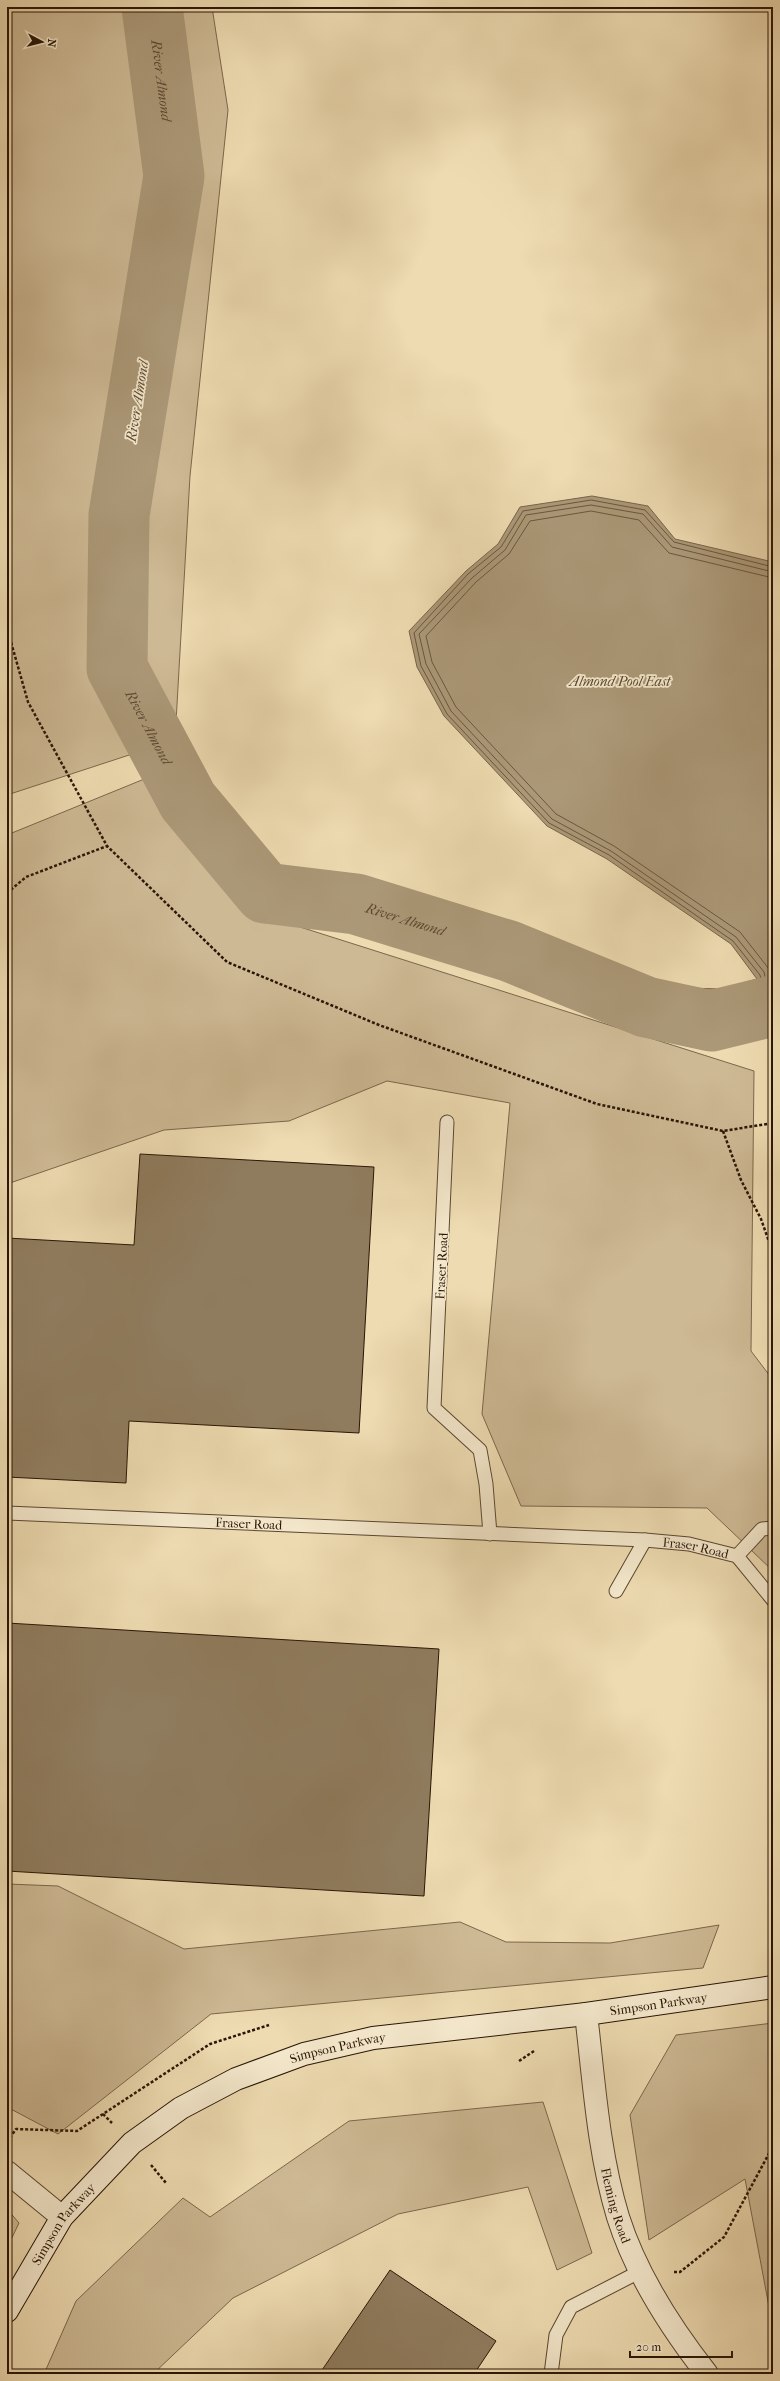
<svg xmlns="http://www.w3.org/2000/svg" width="780" height="2381" font-family="'IM FELL French Canon',serif">
  <style>
    .green { fill: #cdb994; stroke: #7b674c }
    .water { fill: #ab9877; stroke: #776449 }
    .lines { fill: none; stroke-linecap: round; stroke-linejoin: round }
    .shore { stroke: #6a563e; stroke-width: 1 }
    .river { stroke: #ab9877; stroke-width: 61 }
    .building { fill: #8f7c5e; stroke: #291505 }
    .lane-casing { stroke: #5a4630; stroke-width: 15 }
    .street-casing { stroke: #5a4630; stroke-width: 24 }
    .secondary-casing { stroke: #291505; stroke-width: 24 }
    .path { stroke: #291505; stroke-width: 2.5; stroke-dasharray: 3 2; stroke-linecap: butt }
    .lane { stroke: #f4e8cc; stroke-width: 13 }
    .street { stroke: #f4e8cc; stroke-width: 22 }
    .secondary { stroke: #f4e8cc; stroke-width: 22 }
    .labels { text-anchor: middle; stroke-width: 3.5; stroke-linejoin: round; paint-order: stroke }
    .street-label { font-size: 13px; fill: #291505; stroke: #f4e8cc }
    .water-label { font-size: 14px; font-style: italic; fill: #5d4933; stroke: #f4e8cc }
  </style>
  <rect width="100%" height="100%" fill="#eedbb1"/>
  <filter id="stains"><feTurbulence type="fractalNoise" baseFrequency=".005" numOctaves="4"/><feColorMatrix values="0 0 0 0 .2 0 0 0 0 .09 0 0 0 0 .02 0 0 0 .5 -.17"/></filter>
  <radialGradient id="worn" r=".72"><stop offset=".6" stop-color="#630" stop-opacity="0"/><stop offset="1" stop-color="#630" stop-opacity=".3"/></radialGradient>
  <path class="green" d="M 7,7 L 212,7 L 228,110 L 190,476 L 175,740 L 7,795 Z
    M 159,773 L 256,913 L 754,1071 L 751,1351 L 773,1380 L 773,1571 L 707,1508 L 521,1506 L 482,1414 L 510,1103 L 387,1081 L 289,1121 L 164,1130 L 7,1184 L 7,835 Z
    M 7,1884 L 58,1886 L 184,1949 L 460,1922 L 506,1942 L 610,1943 L 719,1925 L 703,1968 L 211,2014 L 58,2134 L 7,2107 Z
    M 773,2023 L 773,2328 L 745,2179 L 649,2240 L 630,2115 L 676,2035 Z
    M 543,2102 L 592,2253 L 557,2270 L 528,2187 L 398,2214 L 233,2298 L 153,2374 L 44,2374 L 76,2301 L 183,2198 L 210,2217 L 349,2121 Z
    M 7,2209 L 19,2223 L 7,2248 Z"/>
  <path class="water" d="M 592,496 L 648,506 L 675,539 L 773,562 L 773,1034 L 754,1040 L 695,1037 L 686,988 L 721,989 L 757,979 L 731,944 L 607,859 L 547,826 L 444,716 L 417,667 L 409,631 L 466,571 L 498,544 L 520,507 Z"/>
  <g class="lines">
    <path class="shore" d="M 773,567 L 674,542 L 645,510 L 591,500 L 523,511 L 501,547 L 468,574 L 414,633 L 421,666 L 447,714 L 549,823 L 609,855 L 733,941 L 760,975 L 761,979 L 758,983 L 722,993 L 692,993 L 698,1033 L 753,1036 L 773,1031
      M 773,572 L 672,547 L 643,514 L 591,505 L 526,515 L 505,550 L 472,578 L 419,634 L 426,664 L 451,711 L 552,819 L 611,851 L 736,937 L 764,972 L 766,981 C 758,998 713,995 698,998 L 703,1028 L 753,1031 L 773,1026
      M 773,578 L 669,553 L 639,520 L 591,511 L 530,521 L 509,554 L 476,582 L 426,636 L 432,662 L 456,707 L 556,814 L 614,846 L 740,932 L 769,969 L 772,981 C 766,1001 722,1002 705,1004 L 708,1022 L 752,1025 L 773,1020"/>
    <path class="river" id="s1" d="M 152,7 L 174,176 L 119,515 L 117,668 L 188,801 L 265,893 L 356,904 L 509,951 L 646,1007 L 711,1021 L 773,1006"/>
  </g>
  <path class="building" d="M 140,1154 L 374,1167 L 359,1433 L 129,1421 L 126,1483 L 7,1477 L 7,1238 L 134,1245 Z
    M 7,1623 L 439,1649 L 424,1896 L 7,1871 Z
    M 390,2270 L 496,2341 L 474,2374 L 320,2373 Z"/>
  <g class="lines">
    <g class="lane-casing">
      <g id="lane">
        <path d="M 447,1122 L 434,1408 L 480,1450 L 486,1484 L 490,1534"/>
        <path id="s2" d="M 7,1513 L 645,1540 L 689,1544 L 737,1556 L 773,1600"/>
        <path d="M 737,1556 L 762,1529 L 773,1528"/>
        <path d="M 616,1591 L 645,1540"/>
        <path d="M 551,2374 L 556,2335 L 571,2307 L 641,2271"/>
      </g>
    </g>
    <g class="street-casing">
      <g id="street">
        <path id="s3" d="M 586,2014 C 594,2081 598,2151 618,2217 C 636,2274 671,2328 707,2374"/>
        <path d="M 7,2172 L 62,2217"/>
      </g>
    </g>
    <g class="secondary-casing">
      <g id="secondary">
        <path id="s4" d="M 7,2311 L 62,2217 L 132,2143 L 181,2108 L 236,2079 L 304,2054 L 373,2038 L 586,2014 L 773,1987"/>
      </g>
    </g>
    <path class="path" d="M 7,628 L 28,702 L 107,846 L 227,962 L 379,1025 L 597,1104 L 723,1131 L 773,1123
      M 7,893 L 26,877 L 107,846
      M 723,1131 L 741,1180 L 761,1219 L 773,1253
      M 519,2061 L 534,2051
      M 103,2114 L 112,2123
      M 7,2142 L 16,2129 L 77,2131 L 210,2044 L 269,2025
      M 151,2165 L 166,2183
      M 674,2272 L 680,2272 L 724,2237 L 773,2146"/>
    <use href="#lane" class="lane"/>
    <use href="#street" class="street"/>
    <use href="#secondary" class="secondary"/>
  </g>
  <g class="labels">
    <g class="street-label">
      <text transform="translate(441 1266) rotate(-87)" y="5">Fraser Road</text>
      <text dy="5" stroke="none"><textPath href="#s2" startOffset="242">Fraser Road</textPath></text>
      <text dy="5" stroke="none"><textPath href="#s2" startOffset="690">Fraser Road</textPath></text>
      <text dy="5" stroke="none"><textPath href="#s4" startOffset="764">Simpson Parkway</textPath></text>
      <text dy="5" stroke="none"><textPath href="#s4" startOffset="440">Simpson Parkway</textPath></text>
      <text dy="5" stroke="none"><textPath href="#s3" startOffset="194">Fleming Road</textPath></text>
      <text dy="5" stroke="none"><textPath href="#s4" startOffset="104">Simpson Parkway</textPath></text>
    </g>
    <g class="water-label">
      <text dy="5" stroke="none"><textPath href="#s1" startOffset="74">River Almond</textPath></text>
      <text transform="translate(137 401) rotate(-81)" y="5">River Almond</text>
      <text x="620" y="686">Almond Pool East</text>
      <text dy="5" stroke="none"><textPath href="#s1" startOffset="734">River Almond</textPath></text>
      <text dy="5" stroke="none"><textPath href="#s1" startOffset="1081">River Almond</textPath></text>
    </g>
  </g>
  <rect width="780" height="2381" fill="none" stroke="#eedbb1" stroke-width="24"/>
  <rect x="8" y="8" width="764" height="2365" fill="none" stroke="#291505" stroke-width="2"/>
  <rect x="12" y="12" width="756" height="2357" fill="none" stroke="#291505"/>
  <g transform="translate(42 42) rotate(97)" stroke="#f4e8cc" stroke-width="3" paint-order="stroke">
  <path d="M0-3L7 15L0 10L-7 15Z" fill="#291505"/>
  <text y="-6" font-size="11" font-weight="bold" text-anchor="middle" fill="#291505">N</text>
  </g>
  <path d="M630 2351v6h102v-6" fill="none" stroke="#291505" stroke-width="2"/>
  <text x="636" y="2351" font-size="12" fill="#291505" stroke="#f4e8cc" stroke-width="3" paint-order="stroke">20 m</text>
  <rect width="100%" height="100%" filter="url(#stains)"/>
  <rect width="100%" height="100%" fill="url(#worn)"/>
</svg>
